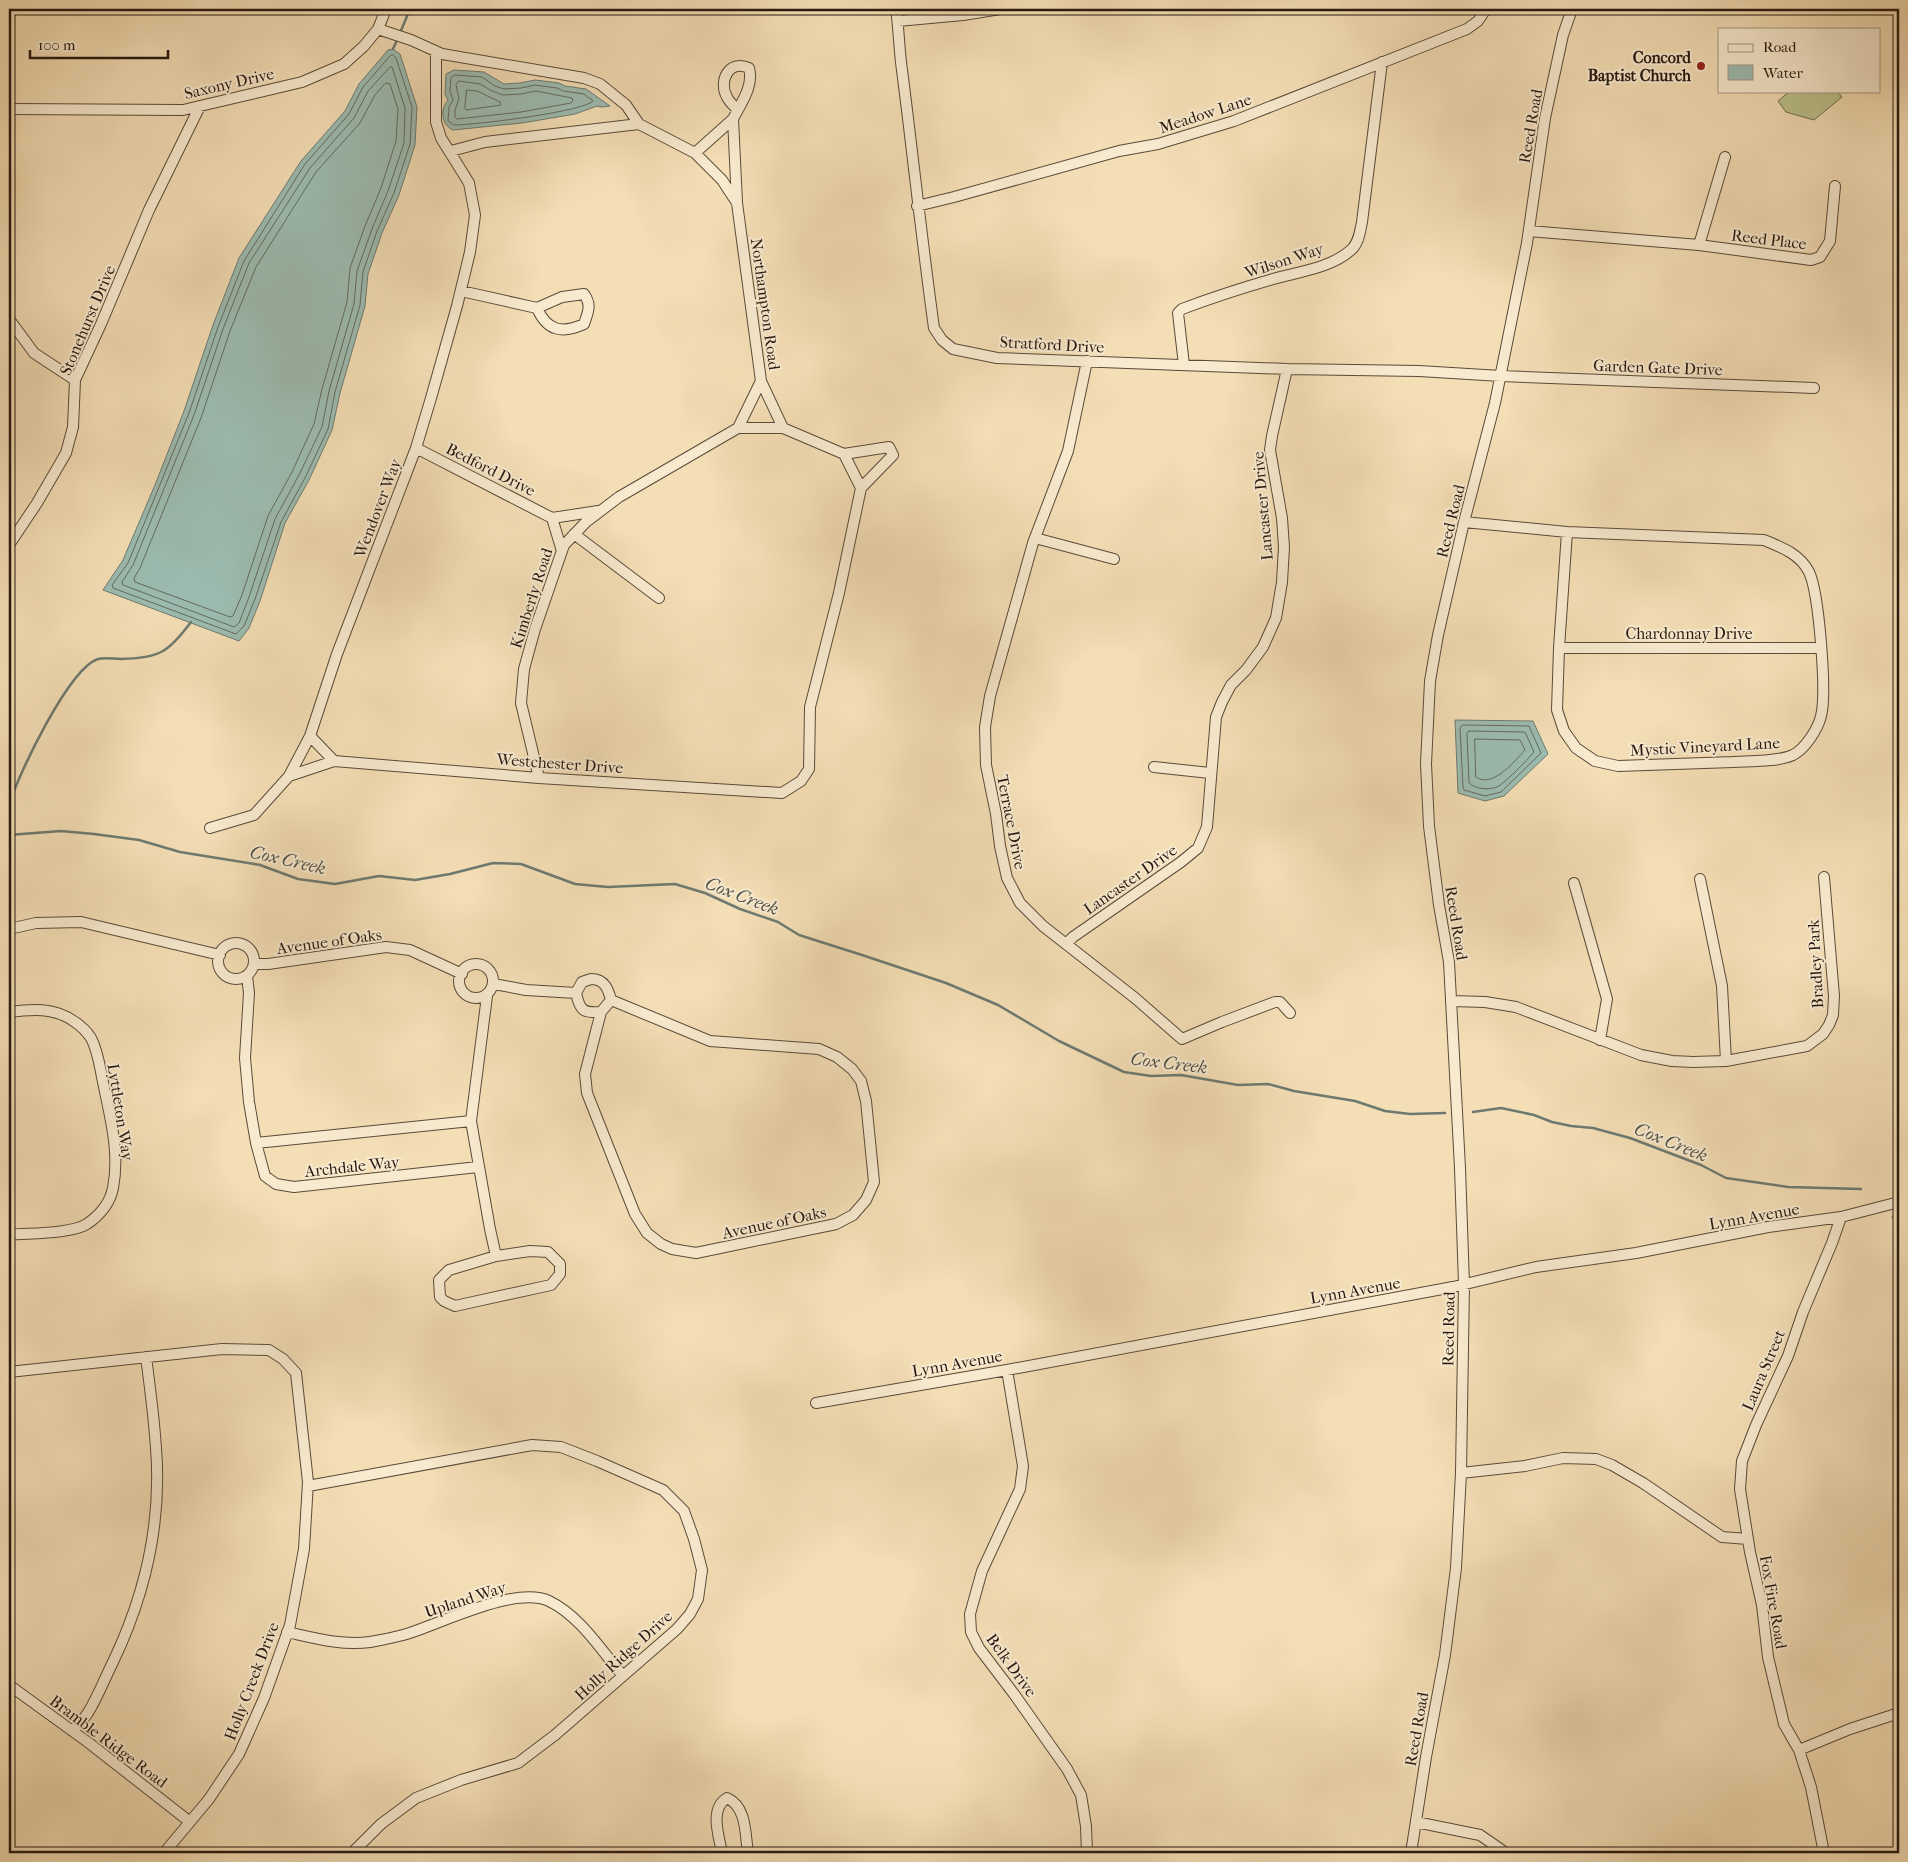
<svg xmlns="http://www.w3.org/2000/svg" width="1908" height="1862" font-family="'IM FELL French Canon',serif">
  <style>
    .green { fill: #bbc18d; stroke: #716c4e }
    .water { fill: #9cbcb1; stroke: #6d7a71 }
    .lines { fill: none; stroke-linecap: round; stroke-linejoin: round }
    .shore { stroke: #626a60; stroke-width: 1 }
    .stream { stroke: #6d7a71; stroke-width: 2.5 }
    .minor-casing { stroke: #5a4a39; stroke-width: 12 }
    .minor { stroke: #f8eacf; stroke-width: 10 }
    .poi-dot { fill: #8f2418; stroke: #f8eacf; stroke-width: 2 }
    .labels { text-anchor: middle; stroke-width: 4; stroke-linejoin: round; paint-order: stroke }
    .poi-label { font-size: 16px; font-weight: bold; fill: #271810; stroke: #f8eacf; text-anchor: end }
    .street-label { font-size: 16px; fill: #271810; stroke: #f8eacf }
    .water-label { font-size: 18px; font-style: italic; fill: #505148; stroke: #f8eacf }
  </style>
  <rect width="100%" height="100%" fill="#f4deb5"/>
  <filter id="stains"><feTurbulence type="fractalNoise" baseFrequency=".004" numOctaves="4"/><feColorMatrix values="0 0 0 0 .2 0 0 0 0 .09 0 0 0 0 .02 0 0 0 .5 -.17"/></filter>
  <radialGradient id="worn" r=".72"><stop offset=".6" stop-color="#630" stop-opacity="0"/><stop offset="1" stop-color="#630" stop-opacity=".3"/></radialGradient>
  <path class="green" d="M 1790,91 L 1837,91 L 1842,97 L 1814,120 L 1786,112 L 1778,101 Z"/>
  <path class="water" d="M 393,49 L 400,54 L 417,107 L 415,145 L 399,195 L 382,233 L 368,274 L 365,306 L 340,393 L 332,430 L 309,480 L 285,523 L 260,601 L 249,628 L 239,641 L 103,590 L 123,560 L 155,485 L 184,411 L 213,325 L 239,258 L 301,161 L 345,111 L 359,84 L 388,50 Z
    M 454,70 L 484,72 L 504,84 L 520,83 L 535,80 L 559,83 L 565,86 L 586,89 L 610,106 L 601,107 L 597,106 L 575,114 L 522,123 L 453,130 C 441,125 440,109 448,100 L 445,94 L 446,74 Z
    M 1455,720 L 1533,721 L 1548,754 L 1504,796 L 1485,801 L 1458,793 Z"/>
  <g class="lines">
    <path class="shore" d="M 393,55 L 396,58 L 412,107 L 410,144 L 394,193 L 377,231 L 363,272 L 360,305 L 335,392 L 328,429 L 305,478 L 281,522 L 255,599 L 244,626 L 236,634 L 113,588 L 112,585 L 128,563 L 159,487 L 189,413 L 218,327 L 244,261 L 305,164 L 349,114 L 363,87 L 390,56 Z
      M 392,67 L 405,108 L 404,143 L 388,191 L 372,229 L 357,271 L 354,304 L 329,391 L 322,427 L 299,475 L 275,519 L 249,597 L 239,623 L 234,627 L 123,585 L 122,582 L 133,565 L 194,415 L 223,329 L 249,263 L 310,168 L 354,118 L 368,91 L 389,68 Z
      M 455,75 L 482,77 L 495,86 L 504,89 L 521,88 L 535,85 L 557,88 L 563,91 L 584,94 L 593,101 C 582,112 474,125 454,125 L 448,121 L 449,107 L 453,100 L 450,91 L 451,78 Z
      M 459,81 L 480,84 L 492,91 L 503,95 L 521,94 L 536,91 L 572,98 L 573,101 L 571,103 L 521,112 L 457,119 L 455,117 L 455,110 L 459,99 L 456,85 Z
      M 386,83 L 390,84 L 398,109 L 396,141 L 381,188 L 365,226 L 350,268 L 347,302 L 322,389 L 314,424 L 292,472 L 268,516 L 242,595 L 233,616 L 230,617 L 135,582 L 134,578 L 140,568 L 201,418 L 230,331 L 256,267 L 316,172 L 360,123 L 375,95 Z
      M 467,90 L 477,91 L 500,102 L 501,105 L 466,110 L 465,108 Z
      M 1463,725 L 1529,726 L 1541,753 L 1501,792 L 1485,796 L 1464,790 L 1463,787 L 1460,728 Z
      M 1469,731 L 1525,732 L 1534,752 C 1526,761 1509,779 1499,786 C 1490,791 1475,789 1469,783 L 1467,734 Z
      M 1475,739 L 1520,740 L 1525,750 C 1514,762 1492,789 1476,777 Z"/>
    <path class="stream" d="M 400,33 L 410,9
      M 393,49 L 398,38
      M 9,805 C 18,775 69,668 98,659 C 104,657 114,659 121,659 C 159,658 168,653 191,622
      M 9,835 L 61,831 L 94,834 L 139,840 L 180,852 L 260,865 L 298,879 L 335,884 L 379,876 L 415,880 L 450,874 L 493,863 L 521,864 L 575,884 L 608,887 L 675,884 L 705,893 L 740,909 L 778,922 L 799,935 L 862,955 L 946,983 L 998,1005 L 1059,1041 L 1124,1072 L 1151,1076 L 1181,1075 L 1238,1085 L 1268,1084 L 1294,1091 L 1355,1101 L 1385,1111 L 1410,1114 L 1445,1113
      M 1473,1112 L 1501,1108 L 1534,1115 L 1552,1122 L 1571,1126 L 1593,1128 L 1630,1138 L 1701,1165 L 1726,1178 L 1788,1187 L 1861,1189
      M 1893,1217 L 1899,1223"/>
    <g class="minor-casing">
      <path id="minor" d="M 896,9 C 899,29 899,50 902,70 C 913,156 922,242 934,328 L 942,340 L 953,349 L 997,358 L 1287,369 L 1419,371 L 1501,376 L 1814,388
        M 898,21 L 963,15 L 1000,9
        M 9,109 L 183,110 L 302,82 L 344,64 L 364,46 L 378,29 L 386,9
        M 733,119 C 741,103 754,86 749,68 C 729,59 718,81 727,97 C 729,102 734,106 738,110
        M 451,151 L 485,142 L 639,124
        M 695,153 L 733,119 L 737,202
        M 917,206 L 954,197 L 1119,151 L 1158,144 L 1234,121 L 1467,29 L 1478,21 L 1486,9
        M 1529,231 L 1699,245 L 1811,260 L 1820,257 L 1830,241 L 1835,186
        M 1699,245 L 1725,157
        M 461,291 L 537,308
        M 584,294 C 592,305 588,312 584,324 C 562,334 547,331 537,308 L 562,297 Z
        M 9,319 L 34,353 L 75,380
        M 1087,361 L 1068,451 L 1033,543 L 990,696 L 985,727 L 986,765 L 996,814 L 1000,846 L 1007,878 L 1020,903 L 1043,926 L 1135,998 L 1182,1039 L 1222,1022 L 1275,1002 L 1280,1002 L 1290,1013
        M 1184,365 L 1178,313 L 1182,309 C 1211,298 1242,288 1273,279 C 1298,272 1331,268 1351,250 C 1359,243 1360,231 1362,222 L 1382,62
        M 738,428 L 761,381
        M 416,448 L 552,518 L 562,551
        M 844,454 L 889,447 L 893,455 L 861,488
        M 552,518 L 598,511
        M 1464,522 L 1567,532 L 1764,540 C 1781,547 1800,554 1809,572 C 1819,593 1827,693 1821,716 C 1818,729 1805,749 1793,755 C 1778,762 1749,761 1733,762 C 1695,763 1656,765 1618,766 L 1595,761 L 1576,748 L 1564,731 L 1557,710 L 1559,648 L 1567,532
        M 574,534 L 659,598
        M 1035,538 L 1114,559
        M 9,545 L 37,503 L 66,453 L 73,427 L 75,380 L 101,324 L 149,210 L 200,106
        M 1559,648 L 1820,648
        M 310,736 L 334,761 L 539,778 L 782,793 L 801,781 L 809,769 L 810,707 L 839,593 L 861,488 L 844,454 L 783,428 L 761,381 L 737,203 L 722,180 L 695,153 L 639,124 L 626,105 L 600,84 L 584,78 L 442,54 L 411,40 L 378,29
        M 1154,767 L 1210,773
        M 289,776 L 334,761
        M 539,778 L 521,703 L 524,669 L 535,629 L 564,545 L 586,522 L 619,497 L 738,428 L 783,428
        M 210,828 L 254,815 L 289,776 L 310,736 L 337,654 L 416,448 L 431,398 L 457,306 L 470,252 L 475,215 L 469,183 L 441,138 L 436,122 L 436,52
        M 1700,879 L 1722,986 L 1726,1061
        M 1574,883 L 1607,999 L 1600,1040
        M 9,929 L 36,923 L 81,922 L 220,955
        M218 961a18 18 0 1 1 36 0a18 18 0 1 1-36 0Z
        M 1066,944 L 1073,937 L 1181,862 L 1198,848 L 1207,827 L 1216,717 L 1222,702 L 1231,685 L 1246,670 L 1263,647 L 1276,618 L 1282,582 L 1284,547 L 1282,518 L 1270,450 L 1272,436 L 1287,369
        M459 981a17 17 0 1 1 34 0a17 17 0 1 1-34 0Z
        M 254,964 L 268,964 L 386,947 L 410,950 L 462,974
        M 247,976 L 249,993 L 245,1058 L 249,1102 L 256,1143 L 265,1176 L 276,1184 L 294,1187 L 478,1167
        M 591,979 C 604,979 608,988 611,1000 L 601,1012 C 583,1013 580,1011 576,993 L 582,982 Z
        M 494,984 L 526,990 L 576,993
        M 487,996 L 471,1121 L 490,1229 L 496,1256 L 449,1270 L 439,1280 L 440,1297 L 444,1301 L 455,1306 L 551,1285 L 560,1274 L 560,1264 L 548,1252 L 530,1251 L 496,1256
        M 1451,1001 L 1485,1002 L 1516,1007 L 1641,1055 L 1672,1061 L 1693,1062 L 1726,1061 L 1807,1046 L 1823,1034 L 1829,1025 L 1833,1015 L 1834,996 L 1824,877
        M 9,1012 C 31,1009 55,1007 75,1022 C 81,1026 87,1032 91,1038 C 98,1051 100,1068 103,1082 C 110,1117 120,1152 113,1188 C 110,1203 100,1215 87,1224 C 71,1234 29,1233 9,1235
        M 601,1012 L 585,1074 L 587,1093 L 635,1214 L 647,1233 L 661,1244 L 672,1249 L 696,1253 L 836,1224 L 853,1215 L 866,1200 L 874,1182 L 866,1101 L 861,1081 L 852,1069 L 837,1057 L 819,1049 L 710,1041 L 611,1000
        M 256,1143 L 471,1121
        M 1007,1370 L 1023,1466 L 1020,1489 L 982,1571 L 970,1614 L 971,1632 L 979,1648 L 1014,1694 L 1067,1769 L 1081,1795 L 1086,1826 L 1087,1853
        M 9,1372 L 222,1349 L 269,1350 L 283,1359 L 296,1373 L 308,1482 L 304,1549 L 290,1625 L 264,1698 L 239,1754 L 209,1799 L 164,1853
        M 816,1403 L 1007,1370 L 1453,1287 L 1536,1267 L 1636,1253 L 1768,1227 L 1841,1217 L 1899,1202
        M 1461,1473 L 1525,1466 L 1563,1458 L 1596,1459 L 1612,1465 L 1643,1483 L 1722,1537 L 1748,1539
        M 308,1486 L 532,1445 L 561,1447 L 597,1461 L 663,1490 L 684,1511 L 694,1539 L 702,1570 L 698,1599 L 690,1614 L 677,1629 L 555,1735 L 518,1763 L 461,1780 L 416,1798 L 381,1824 L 352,1853
        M 287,1632 C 314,1638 342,1646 370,1642 C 381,1640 392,1638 403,1635 C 439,1625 514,1585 549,1601 C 580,1616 601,1650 623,1676
        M 9,1685 L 89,1743 L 190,1822
        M 73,1731 C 78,1725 85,1718 89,1711 C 98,1696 105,1678 113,1662 C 145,1595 162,1524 156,1448 C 154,1418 150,1387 146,1357
        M 1799,1750 L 1850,1729 L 1899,1713
        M 1416,1822 L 1480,1835 L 1506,1853
        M 722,1853 C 719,1836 709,1809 727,1798 C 747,1807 745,1834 748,1853
        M 1411,1853 L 1426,1757 L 1445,1655 L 1456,1568 L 1461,1473 L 1464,1284 L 1460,1168 L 1449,962 L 1439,905 L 1429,826 L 1426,764 L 1430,681 L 1438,635 L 1464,522 L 1495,403 L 1527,243 L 1545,118 L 1563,35 L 1572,9
        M 1824,1853 L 1811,1787 L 1799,1750 L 1784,1724 L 1768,1657 L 1762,1605 L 1750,1552 L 1740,1489 L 1742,1461 L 1756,1425 L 1788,1356 L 1803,1312 L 1832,1243 L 1841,1217"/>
    </g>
    <use href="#minor" class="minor"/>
  </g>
  <circle class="poi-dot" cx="1701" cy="66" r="5"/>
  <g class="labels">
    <g class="poi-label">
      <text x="1691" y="63">Concord<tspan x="1691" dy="18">Baptist Church</tspan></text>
    </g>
    <g class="street-label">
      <text transform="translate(229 83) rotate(-13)" y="6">Saxony Drive</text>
      <text transform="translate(1205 113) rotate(-18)" y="6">Meadow Lane</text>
      <text transform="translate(1530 126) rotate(-80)" y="6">Reed Road</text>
      <text transform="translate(1769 239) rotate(7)" y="6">Reed Place</text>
      <text transform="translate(1284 260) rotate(-18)" y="6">Wilson Way</text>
      <text transform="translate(766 304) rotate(82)" y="6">Northampton Road</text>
      <text transform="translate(87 320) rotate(-67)" y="6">Stonehurst Drive</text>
      <text transform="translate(1052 344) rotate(3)" y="6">Stratford Drive</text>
      <text transform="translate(1658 367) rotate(2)" y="6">Garden Gate Drive</text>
      <text transform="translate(491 469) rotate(27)" y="6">Bedford Drive</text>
      <text transform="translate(1262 506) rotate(-95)" y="6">Lancaster Drive</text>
      <text transform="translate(377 508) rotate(-69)" y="6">Wendover Way</text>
      <text transform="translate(1450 521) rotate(-76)" y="6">Reed Road</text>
      <text transform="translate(531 598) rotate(-72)" y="6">Kimberly Road</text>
      <text x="1689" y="639">Chardonnay Drive</text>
      <text transform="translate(1705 746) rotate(-3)" y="6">Mystic Vineyard Lane</text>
      <text transform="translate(560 763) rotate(4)" y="6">Westchester Drive</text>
      <text transform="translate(1012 822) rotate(79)" y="6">Terrace Drive</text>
      <text transform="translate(1130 879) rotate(-35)" y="6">Lancaster Drive</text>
      <text transform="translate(1457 923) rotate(81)" y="6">Reed Road</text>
      <text transform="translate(329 941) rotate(-8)" y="6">Avenue of Oaks</text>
      <text transform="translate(1815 964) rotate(-93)" y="6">Bradley Park</text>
      <text transform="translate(121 1112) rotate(81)" y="6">Lyttleton Way</text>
      <text transform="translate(352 1166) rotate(-6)" y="6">Archdale Way</text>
      <text transform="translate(1754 1216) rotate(-10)" y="6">Lynn Avenue</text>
      <text transform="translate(774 1222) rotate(-12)" y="6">Avenue of Oaks</text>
      <text transform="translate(1355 1290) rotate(-10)" y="6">Lynn Avenue</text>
      <text transform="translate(1448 1329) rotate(-89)" y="6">Reed Road</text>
      <text transform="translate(957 1363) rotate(-10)" y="6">Lynn Avenue</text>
      <text transform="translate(1763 1370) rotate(-67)" y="6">Laura Street</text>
      <text transform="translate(465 1599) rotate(-18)" y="6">Upland Way</text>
      <text transform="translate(1774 1602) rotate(80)" y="6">Fox Fire Road</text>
      <text transform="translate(623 1655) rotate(-42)" y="6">Holly Ridge Drive</text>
      <text transform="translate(1012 1665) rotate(54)" y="6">Belk Drive</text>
      <text transform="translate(251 1681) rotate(-69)" y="6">Holly Creek Drive</text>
      <text transform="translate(1416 1729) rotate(-80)" y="6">Reed Road</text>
      <text transform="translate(109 1741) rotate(37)" y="6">Bramble Ridge Road</text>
    </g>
    <g class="water-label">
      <text transform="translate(288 860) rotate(13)" y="6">Cox Creek</text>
      <text transform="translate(742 896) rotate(21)" y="6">Cox Creek</text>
      <text transform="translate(1169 1063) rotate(7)" y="6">Cox Creek</text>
      <text transform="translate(1671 1142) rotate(22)" y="6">Cox Creek</text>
    </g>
  </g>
  <rect width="1908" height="1862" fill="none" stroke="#f4deb5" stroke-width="30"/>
  <rect x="10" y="10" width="1888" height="1842" fill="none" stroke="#271810" stroke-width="2.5"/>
  <rect x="15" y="15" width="1878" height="1832" fill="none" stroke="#271810"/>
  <rect x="1718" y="28" width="162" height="65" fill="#f8eacf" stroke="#a49683"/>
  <rect x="1728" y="44" width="25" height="8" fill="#f8eacf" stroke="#a49683"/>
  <text x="1763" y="52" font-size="15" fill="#271810">Road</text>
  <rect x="1728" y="65" width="25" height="15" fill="#9cbcb1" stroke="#a49683"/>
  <text x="1763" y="78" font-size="15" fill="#271810">Water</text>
  <path d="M30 50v8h138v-8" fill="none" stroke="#271810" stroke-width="2.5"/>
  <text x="38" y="50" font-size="15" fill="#271810" stroke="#f8eacf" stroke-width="4" paint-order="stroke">100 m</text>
  <rect width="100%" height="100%" filter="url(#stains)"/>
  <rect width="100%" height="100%" fill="url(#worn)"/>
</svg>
